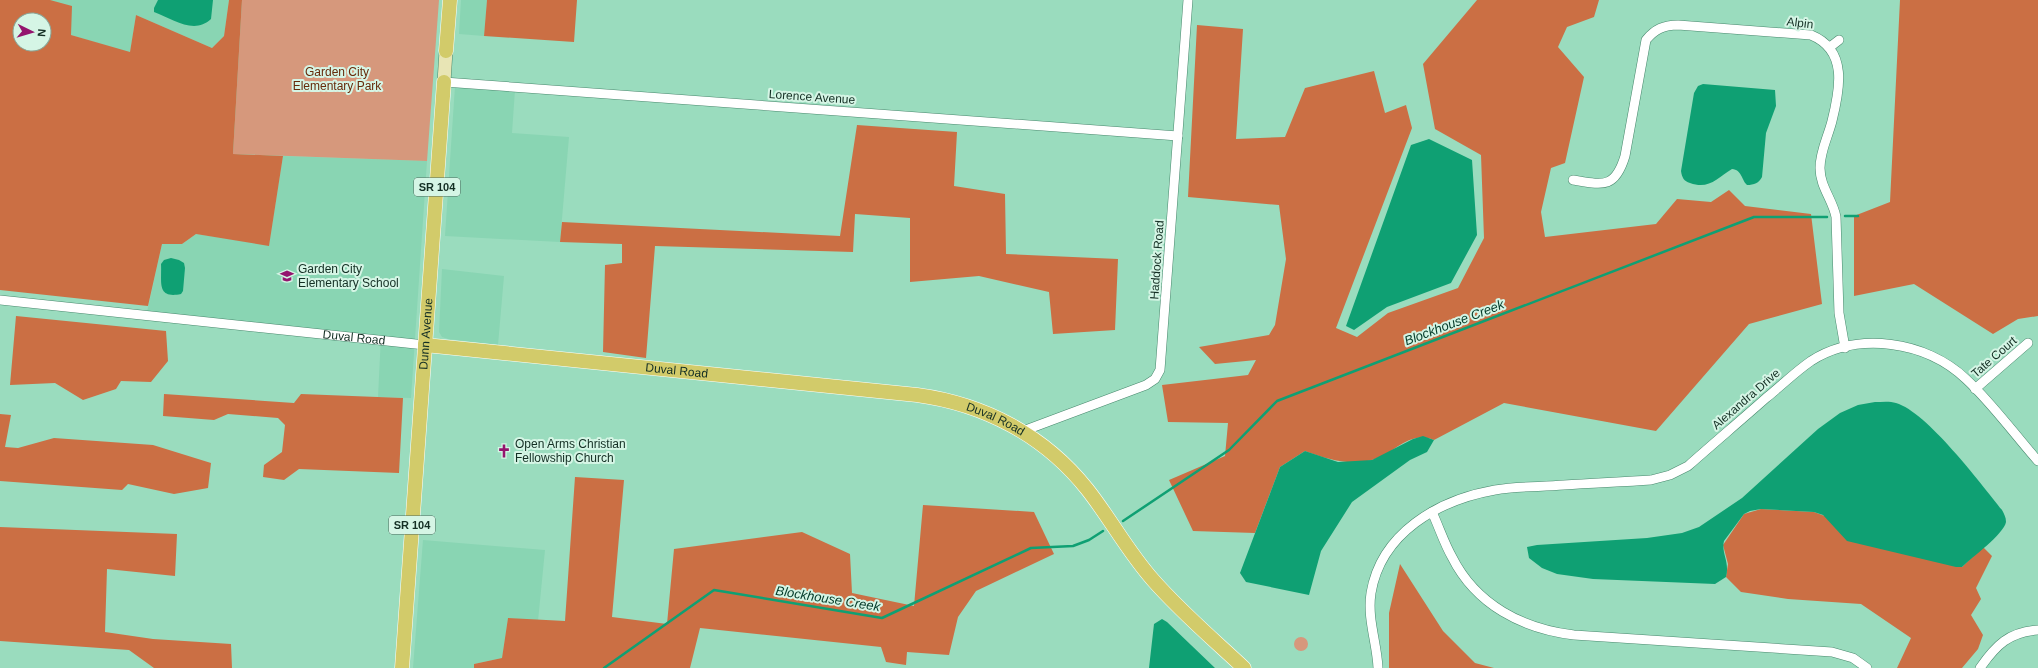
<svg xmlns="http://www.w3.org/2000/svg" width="2038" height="668" font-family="Helvetica,sans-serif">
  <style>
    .built { fill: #89d5b3 }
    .green { fill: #d6987c }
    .forest { fill: #cb6f44; fill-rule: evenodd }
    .water { fill: #0fa073 }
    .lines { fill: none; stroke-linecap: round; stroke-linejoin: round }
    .stream { stroke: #0fa073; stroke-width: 2.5 }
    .minor-casing { stroke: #48886d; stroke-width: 10 }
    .secondary-casing { stroke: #48886d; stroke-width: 14 }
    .primary-casing { stroke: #fff; stroke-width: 15 }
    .minor { stroke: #fff; stroke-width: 9 }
    .secondary { stroke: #e8e5b5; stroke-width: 13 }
    .primary { stroke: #d2cb6a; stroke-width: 14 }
    .labels { text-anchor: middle; stroke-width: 4; stroke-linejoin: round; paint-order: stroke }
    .shield { fill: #d5f5e5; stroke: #4e6a5e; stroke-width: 1 }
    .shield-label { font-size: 11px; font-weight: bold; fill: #142f24 }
    .street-label { font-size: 12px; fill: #142f24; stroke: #d5f5e5 }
    .park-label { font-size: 12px; fill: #672b0b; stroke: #d5f5e5 }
    .poi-label { font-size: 12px; fill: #142f24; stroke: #d5f5e5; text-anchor: start }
    .water-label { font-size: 13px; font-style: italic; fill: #043b29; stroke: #d5f5e5 }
  </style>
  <rect width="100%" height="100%" fill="#9adcbe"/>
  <path class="built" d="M 50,0 L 229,0 L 224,36 L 212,48 L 136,15 L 130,53 L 71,35 Z
    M 461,0 L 487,0 L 484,36 L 459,34 Z
    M 455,86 L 515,90 L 512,133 L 569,137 L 560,242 L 445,236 Z
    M 283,156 L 427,161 L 411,398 L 378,397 L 381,336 L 147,312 L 162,244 L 182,244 L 196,234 L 269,245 Z
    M 442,269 L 504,276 L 498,345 L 448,339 L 442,337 L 439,332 Z
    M 423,540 L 545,550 L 538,621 L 508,618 L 502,658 L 474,664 L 474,668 L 413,668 Z"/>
  <path class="green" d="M 242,0 L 439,0 L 427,161 L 233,154 Z
    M1294 644a7 7 0 1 1 14 0a7 7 0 1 1-14 0Z"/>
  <path class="forest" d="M 0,0 L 50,0 L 72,6 L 71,35 L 130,52 L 136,15 L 212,48 L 224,36 L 229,0 L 242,0 L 233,154 L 283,156 L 269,246 L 196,234 L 182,244 L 162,244 L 148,306 L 0,290 ZM 20,20 L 44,20 L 44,44 L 20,44 Z
    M 487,0 L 577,0 L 574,42 L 484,36 Z
    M 1477,0 L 1599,0 L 1594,17 L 1567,27 L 1558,47 L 1584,77 L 1565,163 L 1551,168 L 1541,212 L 1545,237 L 1656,224 L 1677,199 L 1711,202 L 1729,190 L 1745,206 L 1811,214 L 1822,304 L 1749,324 L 1656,431 L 1504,403 L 1434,440 C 1408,430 1395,454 1372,460 C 1348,466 1327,459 1305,451 L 1280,467 L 1255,533 L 1193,531 L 1169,480 L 1225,456 L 1228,423 L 1168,422 L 1162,385 L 1248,375 L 1256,360 L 1215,364 L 1199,347 L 1269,335 L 1275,325 L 1286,259 L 1279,205 L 1188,197 L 1197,25 L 1243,29 L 1236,139 L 1285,137 L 1305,88 L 1374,71 L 1385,113 L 1406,105 L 1412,128 L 1336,328 L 1357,337 L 1388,313 L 1458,288 L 1484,238 L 1481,155 L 1435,129 L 1423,64 Z
    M 1900,0 L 2038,0 L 2038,316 L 2018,319 L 1993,334 L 1914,284 L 1854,296 L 1854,216 L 1890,202 Z
    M 857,125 L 957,132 L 954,186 L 1005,194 L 1006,254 L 1118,259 L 1115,330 L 1053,334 L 1049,292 L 979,276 L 910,282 L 910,218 L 855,214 L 853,252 L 655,246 L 646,358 L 603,352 L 605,265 L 622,263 L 622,244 L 560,242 L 562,222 L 840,236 Z
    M 16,316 L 166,331 L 168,361 L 151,382 L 121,381 L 116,389 L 83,400 L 55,383 L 10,385 Z
    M 164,394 L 294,403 L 301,394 L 403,398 L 399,473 L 299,469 L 284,480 L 263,477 L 264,465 L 282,452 L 285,425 L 278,418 L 228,414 L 214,420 L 163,416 Z
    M 0,414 L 11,415 L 5,447 L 18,448 L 54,438 L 153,445 L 211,463 L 208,488 L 174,494 L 128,484 L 122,490 L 0,481 Z
    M 575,477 L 624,480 L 612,617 L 667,624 L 674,549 L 802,532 L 850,554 L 852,593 L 914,606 L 923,505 L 1034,512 L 1054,554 L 976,591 L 958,617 L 949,655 L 907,652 L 906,665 L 886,662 L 881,647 L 700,628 L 690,668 L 474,668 L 474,664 L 502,658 L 508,618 L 565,621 Z
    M 1761,509 L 1814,512 L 1962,567 L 1983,547 L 1992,556 L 1976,588 L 1981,599 L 1971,615 L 1983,635 L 1978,649 L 1962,668 L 1897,668 L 1911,638 L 1861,604 L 1788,599 L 1741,592 L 1726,577 L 1728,564 L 1723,545 L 1744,514 Z
    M 0,527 L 177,534 L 175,576 L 107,569 L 105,632 L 153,639 L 231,644 L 232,668 L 154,668 L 129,650 L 0,641 Z
    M 1400,564 L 1443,631 L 1475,663 L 1494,668 L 1389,668 L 1389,613 Z"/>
  <path class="water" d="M 158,0 L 213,0 L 211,19 C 194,35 173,19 154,12 L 154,8 Z
    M 1703,84 L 1775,90 L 1776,106 L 1766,133 L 1762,177 C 1759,183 1754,185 1747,185 C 1741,179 1742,170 1732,169 C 1717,178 1709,190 1690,183 C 1684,181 1682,178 1681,171 L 1694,93 L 1698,86 Z
    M 1429,139 L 1472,160 L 1477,235 L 1451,283 L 1387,307 L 1354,330 L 1346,326 L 1411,145 Z
    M 171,258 L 179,260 L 184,263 L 185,268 L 183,291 L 181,294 C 156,299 162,282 161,264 L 164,260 Z
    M 1875,402 C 1882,402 1890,401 1896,403 C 1927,412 1981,484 2002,510 C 2004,514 2006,517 2006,522 C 2004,534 1971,558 1962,567 L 1956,567 L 1847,541 L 1823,515 L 1814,512 L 1761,509 L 1750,511 L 1744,514 L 1724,541 C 1721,553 1730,562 1726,577 L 1715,584 L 1593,579 L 1557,574 L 1542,568 L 1529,558 L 1527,547 L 1537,545 L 1647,538 L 1682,533 L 1699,527 L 1742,498 L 1818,429 L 1840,413 L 1858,405 Z
    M 1423,436 L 1434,440 L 1427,452 L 1410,460 L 1352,502 L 1321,551 L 1309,595 L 1246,582 L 1240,573 L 1280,467 L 1305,451 L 1338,462 L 1372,460 L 1413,439 Z
    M 1162,619 L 1167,622 L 1215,668 L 1149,668 L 1154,624 Z"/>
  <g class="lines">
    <path class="stream" d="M 1845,216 L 1858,216
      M 1123,521 L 1229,450 L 1277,401 L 1754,217 L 1827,217
      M 604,668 L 714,590 L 882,618 L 1031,548 L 1073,546 L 1089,540 L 1103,531"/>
    <g class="minor-casing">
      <g id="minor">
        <path d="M 1830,47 L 1839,40"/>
        <path d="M 444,82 L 1178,136"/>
        <path d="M 1573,180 C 1603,185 1615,189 1625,156 L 1646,40 C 1655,29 1664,25 1678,25 L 1811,35 C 1848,50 1840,89 1832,121 C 1828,137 1820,151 1820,168 C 1820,187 1833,200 1836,217 L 1839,313 L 1845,348"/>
        <path id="s1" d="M 0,300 L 425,345"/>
        <path d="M 1975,389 L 2028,343"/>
        <path d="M 1023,431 L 1146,385 L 1155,379 L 1160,370 L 1188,0"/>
        <path d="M 1432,512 C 1439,527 1444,543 1452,557 C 1476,605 1523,629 1574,635 L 1832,652 L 1853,658 L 1867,668"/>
        <path d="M 1378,668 C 1377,643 1367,619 1371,593 C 1381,533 1438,500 1495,490 C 1517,486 1541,487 1564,485 C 1593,483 1622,482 1651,480 L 1670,475 L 1688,466 C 1714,443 1740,421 1766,398 C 1781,386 1795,372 1811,361 C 1858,331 1926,341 1966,379 C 1992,403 2015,435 2038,461"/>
        <path d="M 1980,668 C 1996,645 2009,632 2038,630"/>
      </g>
    </g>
    <g class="secondary-casing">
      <path id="secondary" d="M 444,82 L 446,51"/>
    </g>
    <g class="primary-casing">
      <g id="primary">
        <path d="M 446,51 L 450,0"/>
        <path id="s2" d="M 425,345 L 917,395 C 984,404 1044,435 1087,489 C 1110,518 1128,552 1153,580 C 1181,612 1213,639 1244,668"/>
        <path id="s3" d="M 402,668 L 444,82"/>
      </g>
    </g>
    <use href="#minor" class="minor"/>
    <use href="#secondary" class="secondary"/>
    <use href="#primary" class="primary"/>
  </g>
  <defs>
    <g id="school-bare" transform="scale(1.08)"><path d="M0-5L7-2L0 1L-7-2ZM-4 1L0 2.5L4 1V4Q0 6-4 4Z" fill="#94146e" stroke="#d5f5e5" stroke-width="2.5" paint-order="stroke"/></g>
    <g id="church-bare" transform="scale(1.08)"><path d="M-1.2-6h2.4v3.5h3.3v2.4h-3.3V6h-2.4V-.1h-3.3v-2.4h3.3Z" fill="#94146e" stroke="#d5f5e5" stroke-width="2.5" paint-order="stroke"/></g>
  </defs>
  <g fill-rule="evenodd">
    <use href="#school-bare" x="287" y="276"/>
    <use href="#church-bare" x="504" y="451"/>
  </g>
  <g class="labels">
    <g class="shield">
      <rect x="414" y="178" width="46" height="18" rx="3"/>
      <rect x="389" y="516" width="46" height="18" rx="3"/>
    </g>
    <g class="shield-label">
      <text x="437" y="191">SR 104</text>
      <text x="412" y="529">SR 104</text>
    </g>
    <g class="street-label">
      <text transform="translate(1800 23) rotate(7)" y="4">Alpin</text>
      <text transform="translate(812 97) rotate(4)" y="4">Lorence Avenue</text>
      <text transform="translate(1157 260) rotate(-86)" y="4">Haddock Road</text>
      <text dy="4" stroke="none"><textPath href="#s3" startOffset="335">Dunn Avenue</textPath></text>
      <text dy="4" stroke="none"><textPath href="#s1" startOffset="356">Duval Road</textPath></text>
      <text transform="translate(1994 357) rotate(-41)" y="4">Tate Court</text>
      <text dy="4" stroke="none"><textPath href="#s2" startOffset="253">Duval Road</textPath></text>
      <text transform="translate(1746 399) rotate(-41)" y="4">Alexandra Drive</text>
      <text dy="4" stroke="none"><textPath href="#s2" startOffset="577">Duval Road</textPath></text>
    </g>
    <g class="park-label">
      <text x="337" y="76">Garden City<tspan x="337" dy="14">Elementary Park</tspan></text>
    </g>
    <g class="poi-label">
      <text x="298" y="273">Garden City<tspan x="298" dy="14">Elementary School</tspan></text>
      <text x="515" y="448">Open Arms Christian<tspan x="515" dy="14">Fellowship Church</tspan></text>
    </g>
    <g class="water-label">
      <text transform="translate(1454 322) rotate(-21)" y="5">Blockhouse Creek</text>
      <text transform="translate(828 598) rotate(9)" y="5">Blockhouse Creek</text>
    </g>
  </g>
  <g transform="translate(32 32) rotate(95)"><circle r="19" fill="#d5f5e5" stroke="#88a698"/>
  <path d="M0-3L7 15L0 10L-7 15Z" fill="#94146e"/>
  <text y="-6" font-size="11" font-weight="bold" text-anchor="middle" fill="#142f24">N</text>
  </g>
</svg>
